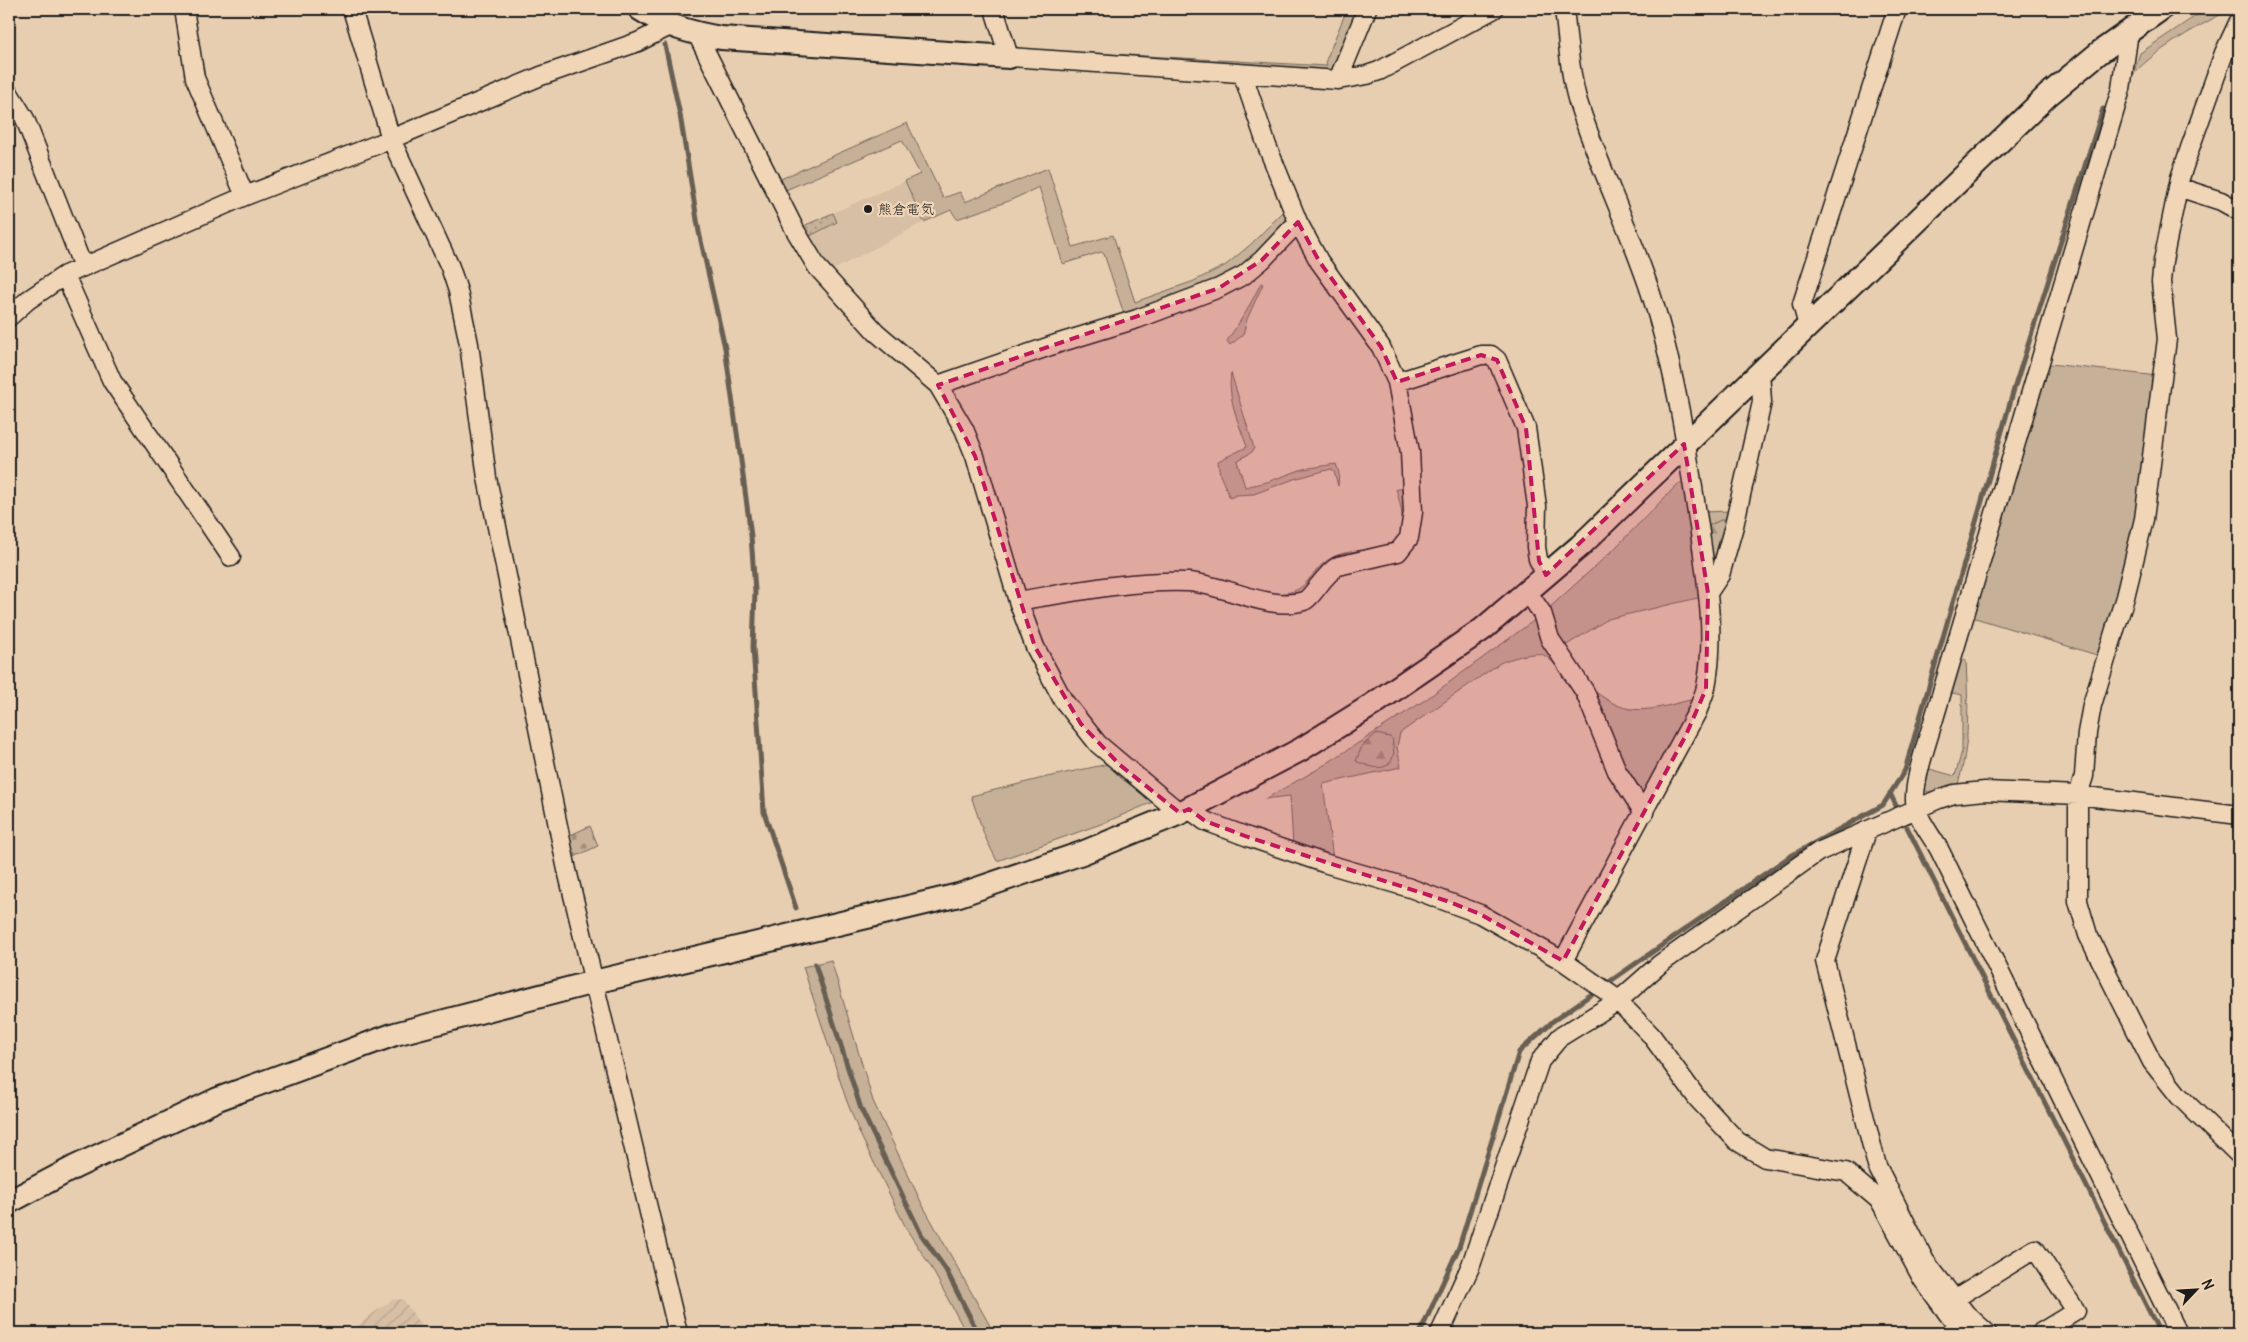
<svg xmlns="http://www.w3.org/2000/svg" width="2248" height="1342" font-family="Delius,'Klee One',sans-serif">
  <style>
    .built { fill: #d7bfa5 }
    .industrial { fill: url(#industrial-furrows) }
    .grass { fill: #c6b098; stroke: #71665a }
    .forest { fill: url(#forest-firs); stroke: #71665a }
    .cemetery { fill: url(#cemetery-stones); stroke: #71665a }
    .park { fill: url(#park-dots); stroke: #71665a }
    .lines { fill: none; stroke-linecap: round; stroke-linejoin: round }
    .stream { stroke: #675e53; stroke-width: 5 }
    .minor-casing { stroke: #1c1c1c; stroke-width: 21 }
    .tertiary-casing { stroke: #1c1c1c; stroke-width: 26 }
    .minor { stroke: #f0d5b7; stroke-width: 18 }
    .tertiary { stroke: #f0d5b7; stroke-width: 22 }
    .marked { fill: #c2185b; fill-opacity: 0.2; stroke: #c2185b; stroke-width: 4; stroke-dasharray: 10 6; stroke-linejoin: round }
    .poi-dot { fill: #1c1c1c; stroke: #f0d5b7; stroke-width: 2 }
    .labels { text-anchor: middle; stroke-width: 4.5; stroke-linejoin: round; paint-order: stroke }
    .poi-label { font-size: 14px; fill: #1c1c1c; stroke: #f0d5b7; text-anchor: start }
  </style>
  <defs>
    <pattern id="industrial-furrows" width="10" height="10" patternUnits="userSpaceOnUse" patternTransform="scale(1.25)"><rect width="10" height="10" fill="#d7bfa5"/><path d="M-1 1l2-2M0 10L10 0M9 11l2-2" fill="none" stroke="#b8a48d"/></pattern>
    <pattern id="forest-firs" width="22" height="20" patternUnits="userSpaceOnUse" patternTransform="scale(1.25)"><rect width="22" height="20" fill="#c6b098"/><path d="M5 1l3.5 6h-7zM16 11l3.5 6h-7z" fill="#a08e7b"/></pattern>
    <pattern id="cemetery-stones" width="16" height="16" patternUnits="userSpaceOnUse" patternTransform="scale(1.25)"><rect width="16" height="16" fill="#c6b098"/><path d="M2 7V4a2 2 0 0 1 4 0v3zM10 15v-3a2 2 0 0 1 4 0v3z" fill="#a08e7b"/></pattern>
    <pattern id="park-dots" width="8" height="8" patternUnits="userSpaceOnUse" patternTransform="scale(1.25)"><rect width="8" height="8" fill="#c6b098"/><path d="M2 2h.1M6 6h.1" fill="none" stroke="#a08e7b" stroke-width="1.8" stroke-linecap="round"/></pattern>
  </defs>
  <rect width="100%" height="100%" fill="#e8ceb1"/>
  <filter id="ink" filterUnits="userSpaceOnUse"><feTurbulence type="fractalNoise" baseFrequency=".02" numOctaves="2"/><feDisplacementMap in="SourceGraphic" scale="10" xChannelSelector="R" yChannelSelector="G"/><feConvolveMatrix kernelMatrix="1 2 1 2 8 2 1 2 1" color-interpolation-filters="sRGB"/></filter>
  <g filter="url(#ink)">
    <path class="built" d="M 905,181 L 924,222 L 824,275 L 801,227 Z"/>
    <path class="industrial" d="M 403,1299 L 426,1333 L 350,1333 L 372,1314 L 392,1300 Z"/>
    <path class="grass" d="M 1347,9 L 1362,9 L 1335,74 L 1023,51 L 1019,49 L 1327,66 L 1326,60 Z
      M 2206,9 L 2232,9 C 2208,20 2144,56 2132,77 L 2140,53 Z
      M 907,123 L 943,198 L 960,192 L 965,202 L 1048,168 L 1073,247 L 1113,235 L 1135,302 L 1194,281 L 1226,265 L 1250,245 L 1286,209 L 1291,222 L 1239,271 L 1125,317 L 1104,254 L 1101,252 L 1063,264 L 1039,187 L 1009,201 L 957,219 L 951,210 L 924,222 L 905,181 L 920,174 L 902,140 L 781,192 L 776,181 Z
      M 1261,283 L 1263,284 L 1247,319 L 1243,335 L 1230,345 L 1227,341 L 1246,312 Z
      M 2050,364 L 2158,376 L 2139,523 L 2100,656 L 1972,617 Z
      M 1231,373 L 1254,448 L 1252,452 L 1237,461 L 1245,487 L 1267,482 L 1303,469 L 1336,464 L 1339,473 L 1338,486 L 1334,471 L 1331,469 L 1294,479 L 1254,494 L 1236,495 L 1230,498 L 1220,475 L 1218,461 L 1247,447 C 1239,424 1227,398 1231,373 Z
      M 1678,484 L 1685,484 L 1702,597 L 1608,619 L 1562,648 L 1548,609 L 1612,551 Z
      M 1396,489 L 1403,489 L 1405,491 L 1406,522 L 1397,546 L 1325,567 L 1316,574 L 1303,594 L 1282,597 L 1278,594 C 1285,593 1294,592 1300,588 C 1315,576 1317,563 1338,555 C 1351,550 1391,548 1398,539 C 1407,526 1400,503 1396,489 Z
      M 1731,511 L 1730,520 L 1713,523 L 1708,530 L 1701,512 Z
      M 1536,619 L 1581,694 L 1615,784 L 1610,778 C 1600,752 1567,662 1541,654 C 1533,652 1508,659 1500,663 L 1400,733 L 1397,747 L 1401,767 L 1323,784 L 1333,859 L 1293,846 L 1290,796 L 1265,799 L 1318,769 L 1425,700 Z
      M 1958,658 L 1966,661 C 1968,704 1971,745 1957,787 L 1928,792 L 1924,790 L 1926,768 L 1955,776 L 1962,751 L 1962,695 L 1948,692 Z
      M 1595,692 C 1602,696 1608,701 1615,704 C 1641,717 1669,704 1695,699 L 1646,796 L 1641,796 L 1629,781 L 1592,693 Z
      M 1108,764 L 1121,778 L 1153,802 L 1101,824 L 997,861 L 985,837 L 971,796 L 1047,777 Z
      M 831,960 L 873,1101 L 922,1204 L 994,1333 L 966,1333 L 931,1267 L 907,1230 L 859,1132 L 846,1099 L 803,967 Z"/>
    <path class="forest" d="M 1723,519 L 1727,519 L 1720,563 L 1712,569 L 1708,530 L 1710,525 Z
      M 1376,734 L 1390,737 L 1393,740 C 1392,746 1395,751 1393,756 C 1389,774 1368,767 1356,761 L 1362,746 Z"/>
    <path class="cemetery" d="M 590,826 L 598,846 L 570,859 L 566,837 Z"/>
    <path class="park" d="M 833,213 L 837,222 L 812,235 L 807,235 L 801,227 Z"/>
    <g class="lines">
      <path class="stream" d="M 665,45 L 680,115 L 699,232 L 725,348 L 742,468 L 751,536 L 755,591 L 753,647 L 764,812 L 796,908
        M 1890,793 L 1898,810
        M 1907,827 L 2160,1333
        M 815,964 L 861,1109 L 921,1234 L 946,1270 L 978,1333
        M 1420,1333 L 1459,1247 L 1519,1052 L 1553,1021 L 1789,857 L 1883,805 L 1905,770 L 2014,389 L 2103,109"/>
      <g class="minor-casing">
        <path id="minor" d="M 184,9 L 195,78 L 245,196
          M 352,9 L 391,139 L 450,267 L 458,291 L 469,344 L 487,478 L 567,870 L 678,1333
          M 994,9 L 1009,57 L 1338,80 L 1367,75 L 1379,71 L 1494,9
          M 2239,21 L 2224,53 L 2190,148 L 2180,178 L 2163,261 L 2161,282 L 2167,339 L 2144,519 L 2125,597 L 2092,705 L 2087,733 L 2084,776 L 2078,795 L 2078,901 L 2088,935 L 2152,1062 L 2179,1096 L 2239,1155
          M 2129,31 L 2121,89 L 1936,712 C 1930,734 1910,787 1916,808 C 1920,822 1932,837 1939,849 L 2178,1333
          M 697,34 L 795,230 L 817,267 L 876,332 L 938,385 L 964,429 L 975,456 L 1018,601 L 1035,647 L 1063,700 L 1098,744 L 1180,813
          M 1338,80 L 1367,9
          M 9,93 L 25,119 L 83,267
          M 2178,187 L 2221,201 L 2239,211
          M 65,275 L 112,381 L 231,557
          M 9,317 L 28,300 L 65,275 L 245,196 L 391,139 L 541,76 L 638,42 L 670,26
          M 1808,326 L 1802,304 L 1897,9
          M 1397,382 L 1481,355 L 1491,355 L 1497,360 L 1526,428 L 1537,506 L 1536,547 L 1538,559 L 1546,575
          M 938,385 L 1059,343 L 1137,319 L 1219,288 L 1244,275 L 1262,260 L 1298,222
          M 1527,591 L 1542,613 L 1550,639 L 1585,692 L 1617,771 L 1644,813
          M 1708,593 L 1720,575 L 1734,526 L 1762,402 L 1760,371
          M 1018,601 C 1073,592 1131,580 1188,582 C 1224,584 1269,612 1304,601 C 1312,598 1324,574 1338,566 L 1398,552 L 1409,538 L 1413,512 L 1410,452 L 1397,382 L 1381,347 L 1319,261 L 1298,222 L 1267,146 L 1243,75
          M 1189,809 L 1205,821 L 1248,837 L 1324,863 L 1410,888 L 1480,914 L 1563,961 L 1613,996 L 1651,1035 L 1697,1098 L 1737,1141 L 1765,1158 L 1846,1172 L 1880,1201 L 1923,1280 L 1962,1333
          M 1867,831 L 1825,961 L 1877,1166 L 1925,1261 L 1966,1314 L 1987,1333
          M 1563,961 L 1697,712 C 1700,704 1704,696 1706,687 C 1716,637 1707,583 1700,533 C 1688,454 1676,373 1652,297 C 1631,231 1599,168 1578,102 C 1569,72 1568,39 1564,9
          M 1954,1299 L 2035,1249 L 2076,1311 L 2040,1333
          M 1440,1333 L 1471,1265 L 1540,1061 L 1560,1037 L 1618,1001 L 1660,964 L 1818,852 L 1939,799 L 1954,794 L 1985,791 L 2078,795 L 2239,815"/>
      </g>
      <g class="tertiary-casing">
        <path id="tertiary" d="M 640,9 C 666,26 691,33 721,38 L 1009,57
          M 9,1202 L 75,1167 L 218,1099 L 395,1034 L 594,982 L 959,895 L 1082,853 L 1180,813 L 1300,750 L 1372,705 L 1483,629 L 1580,546 L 2048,95 L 2100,52 L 2161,9"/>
      </g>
      <use href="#minor" class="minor"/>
      <use href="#tertiary" class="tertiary"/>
    </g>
  </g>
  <path class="marked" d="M 1298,222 L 1319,261 L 1381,347 L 1397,382 L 1481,355 L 1497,360 L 1526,428 L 1539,561 L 1546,575 L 1684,444 L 1708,593 L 1706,689 L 1686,735 L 1563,961 L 1480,914 L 1447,901 L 1248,837 L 1205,821 L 1189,809 L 1180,813 L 1120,765 L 1081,724 L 1035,647 L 975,456 L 938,385 L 1219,288 L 1262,260 Z"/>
  <circle class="poi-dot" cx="868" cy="209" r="5"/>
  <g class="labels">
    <g class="poi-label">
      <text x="878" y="214">熊倉電気</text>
    </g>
  </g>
  <rect width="2248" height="1342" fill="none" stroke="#f0d5b7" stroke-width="30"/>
  <rect x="15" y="15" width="2218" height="1312" fill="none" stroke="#1c1c1c" stroke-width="2" filter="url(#ink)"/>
  <g transform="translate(2196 1290) rotate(65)" stroke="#f0d5b7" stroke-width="4" paint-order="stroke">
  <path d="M0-4L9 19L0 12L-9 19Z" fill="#1c1c1c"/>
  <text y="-8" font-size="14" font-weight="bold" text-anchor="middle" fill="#1c1c1c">N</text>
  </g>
</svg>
